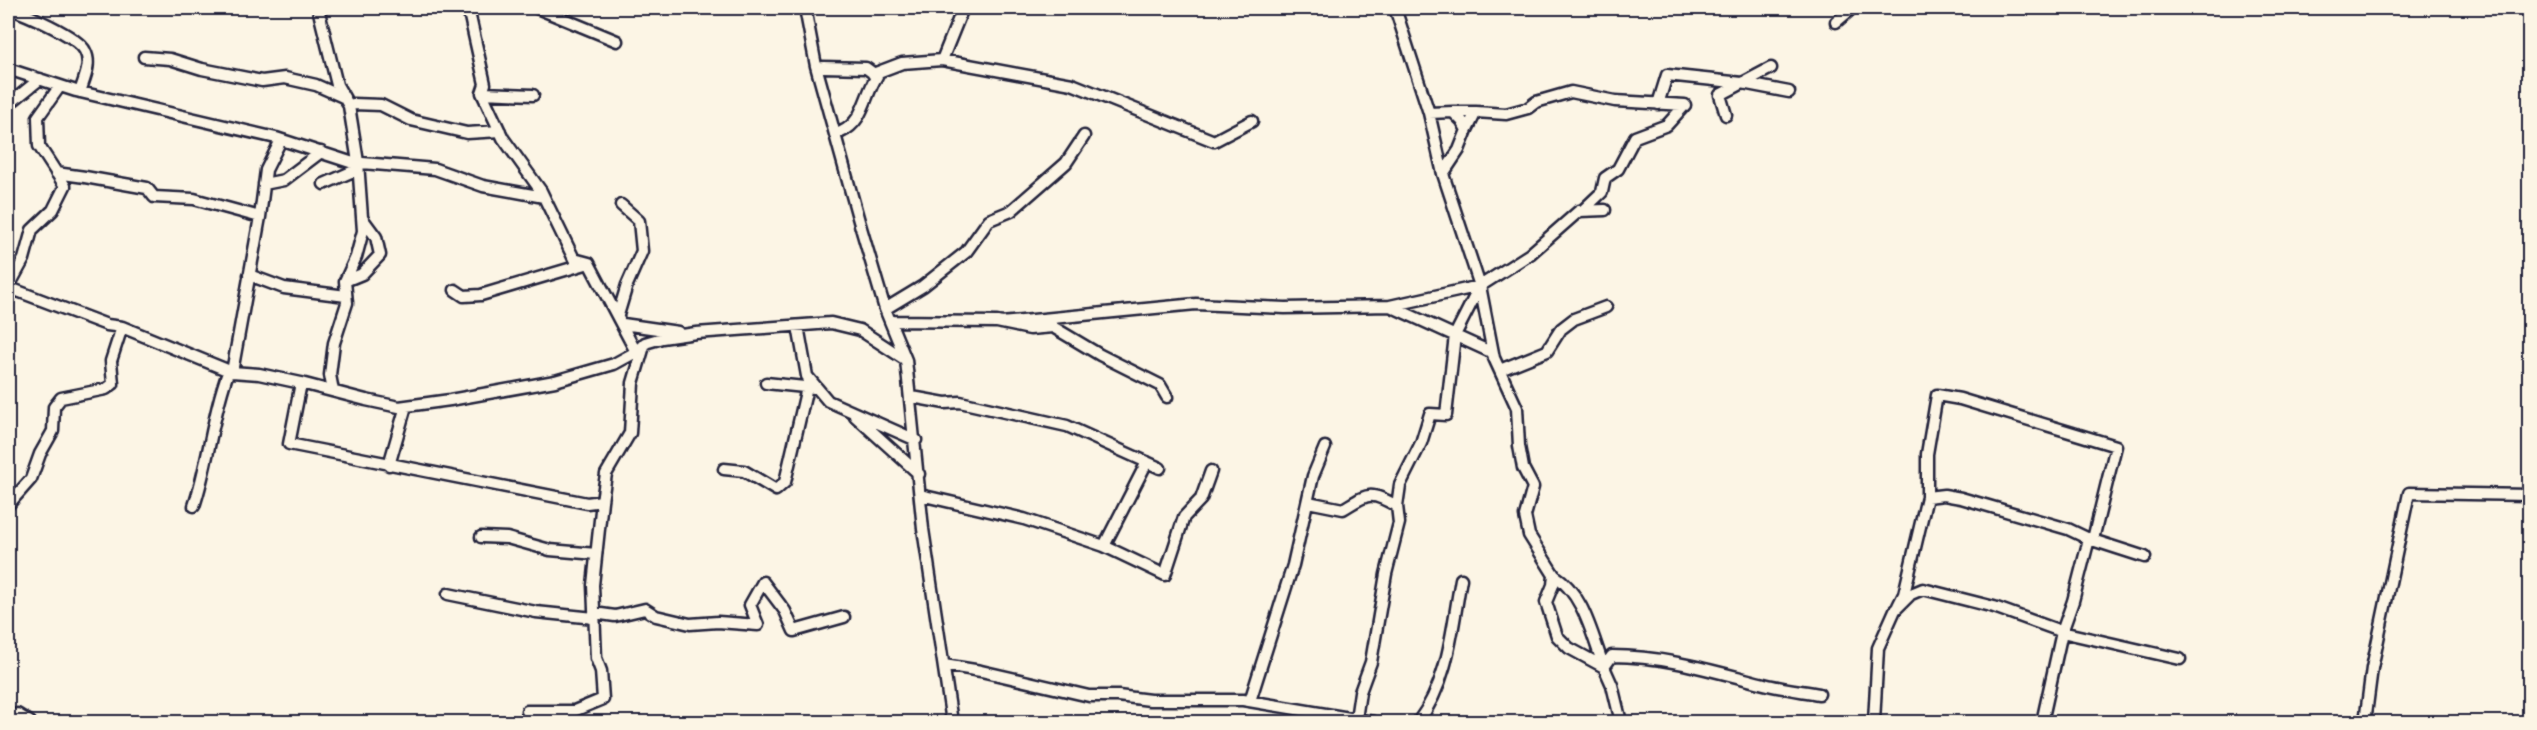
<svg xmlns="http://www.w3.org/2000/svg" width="2537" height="730" font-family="Kalam,sans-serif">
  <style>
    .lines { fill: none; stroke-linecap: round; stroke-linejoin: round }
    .minor-casing { stroke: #22223b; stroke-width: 15 }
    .minor { stroke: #fcf5e5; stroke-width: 10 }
  </style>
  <rect width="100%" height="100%" fill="#fcf5e5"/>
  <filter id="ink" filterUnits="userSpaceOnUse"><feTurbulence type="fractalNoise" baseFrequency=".0167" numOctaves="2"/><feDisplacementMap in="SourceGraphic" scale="12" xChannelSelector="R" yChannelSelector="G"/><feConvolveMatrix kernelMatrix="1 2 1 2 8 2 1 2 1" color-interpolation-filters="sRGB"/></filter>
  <g filter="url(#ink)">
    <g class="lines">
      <g class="minor-casing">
        <path id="minor" d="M 8,8 C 24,13 78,36 85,51 C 92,64 84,79 80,92
          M 318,8 L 337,85 L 349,106 L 358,162 L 363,231 L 356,257 L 345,281 L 347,303 L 334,343 L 330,375 L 333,391
          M 468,8 L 485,84 L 482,93 L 503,138 L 541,191 L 574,259 L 589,263 L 636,352
          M 537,8 L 617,41
          M 805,8 L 816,66 L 859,221 L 885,309 L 906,360 L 923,529 L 952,722
          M 1836,22 L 1849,11 L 1850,8
          M 144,57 L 170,59 L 202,69 L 262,81 L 285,78 L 316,85 L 343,97
          M 942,60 L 1072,84 L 1214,141 L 1252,121
          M 823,67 L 866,68 L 877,76 C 864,96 864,122 841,132
          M 8,69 L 76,91 L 276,138 L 350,162 L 435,169 L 483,186 L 544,197
          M 873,74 L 902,63 L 942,60 L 963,8
          M 482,93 L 533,95
          M 14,100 L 40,79
          M 1658,104 L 1667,75 L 1742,83 L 1789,92
          M 349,106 L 353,104 L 381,105 L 411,120 L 467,133 L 500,131
          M 1453,112 L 1476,112 L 1467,130
          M 1476,112 L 1506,114 L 1528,108 L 1536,102 L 1571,92 L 1615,101 L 1685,105
          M 1429,113 L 1453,112 L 1462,121 L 1467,130 L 1459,150 L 1443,174
          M 1726,115 L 1720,95 L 1771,68
          M 56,173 L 85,177 L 147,188 L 154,197 L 194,199 L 260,217
          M 264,184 L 284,180 L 321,152
          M 324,184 L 358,169
          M 1605,210 L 1579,211 L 1530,254 L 1480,286 L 1494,358 L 1517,408 L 1519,446 L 1523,468 L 1533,487 L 1525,516 L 1529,535 L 1554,575 L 1553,585 L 1546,602 L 1557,636 L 1569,648 L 1604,667 L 1612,685 L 1621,722
          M 1582,211 L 1602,192 L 1605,178 L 1618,169 L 1635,137 L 1667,125 L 1685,105
          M 249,275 L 284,288 L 346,296
          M 13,279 L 24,259 L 32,230 L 53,210 L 65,186 L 39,146 L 38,117 L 60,86
          M 345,281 L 362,274 L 380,255 L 376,237 L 362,218
          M 455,290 L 464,296 L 481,295 L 589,263
          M 8,294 L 15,290 L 107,325 L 122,327 L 232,372 L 259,374 L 301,383 L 366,400 L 399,407 L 450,400 L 555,381 L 614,364 L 636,352 L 645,343 L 662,338 L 696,333 L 831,323 L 860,330 L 906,360
          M 1390,306 L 1480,286
          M 885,309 L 923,286 L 966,252 L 989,220 L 1011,211 L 1066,163 L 1084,136
          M 618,315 L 627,285 L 642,251 L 639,221 L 621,205
          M 891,321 L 997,322 L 1030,329 L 1053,327 L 1100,355 L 1160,385 L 1167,397
          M 1001,323 L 1196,304 L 1285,308 L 1390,306 L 1493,353
          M 623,324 L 678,332
          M 798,326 L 807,376 L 828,401 L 916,440
          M 1500,370 L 1547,351 L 1561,329 L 1574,319 L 1606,307
          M 232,372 L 260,217 L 266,170 L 281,140
          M 301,383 L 289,444 L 587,503 L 602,501
          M 766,383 L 814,388
          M 912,397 L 945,403 L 960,402 L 1067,426 L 1160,468
          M 855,416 L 919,474
          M 389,465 L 406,406
          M 724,469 L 744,471 L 776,490 L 785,482 L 809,379
          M 920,495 L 1024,519 L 1104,546 L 1165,575 L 1184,517 L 1201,499 L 1211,471
          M 1308,502 L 1343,509 C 1368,494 1369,490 1397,506
          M 8,505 L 31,479 L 40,454 L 53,431 L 54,407 L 61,398 L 106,389 L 113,384 L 111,361 L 122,327
          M 194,506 C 209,462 212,414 229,370
          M 481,537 L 507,538 L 550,550 L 596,554
          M 1104,546 L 1147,462
          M 1554,575 C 1584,594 1592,636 1604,667
          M 448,594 L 536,612 L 594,618
          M 1898,606 L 1904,594 L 1927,497 L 1944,495 L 1961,498 L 2068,529 L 2089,539 L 2094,535 L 2116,446 L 1960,399 L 1937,395 L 1927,454 L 1927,497
          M 594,613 L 615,616 L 645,609 L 656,616 L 690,624 L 718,622 L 758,625 L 750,605 L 763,582 L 785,611 L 794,631 L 844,617
          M 944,665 L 981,671 L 1089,696 L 1118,696 L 1150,700 L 1243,700 L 1373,722
          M 1604,667 L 1612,656 C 1667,656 1716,672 1768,685 C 1785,689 1802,691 1819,694
          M 1250,701 L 1293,565 L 1313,476 L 1325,447
          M 8,718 L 17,714 L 30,722
          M 1356,719 L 1360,692 L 1371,662 L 1386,574 L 1399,523 L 1397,506 L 1400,485 L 1421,443 L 1430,414 L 1446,415 L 1455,335 L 1480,286 L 1443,174 L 1429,113 L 1395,8
          M 571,722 L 527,711 L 574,711 L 603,699 L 601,671 L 596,658 L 593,585 L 602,501 L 606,474 L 630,433 L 633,383 L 644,346
          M 1418,722 C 1449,681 1452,628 1461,579
          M 1874,722 L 1878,648 L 1895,610 L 1911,594 L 1923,589 L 1994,607 L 2066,633 L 2180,659
          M 2042,722 L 2062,632 L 2073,601 L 2089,539 L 2145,557
          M 2365,722 L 2372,668 L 2409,493 L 2530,495"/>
      </g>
      <use href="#minor" class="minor"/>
    </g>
  </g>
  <rect width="2537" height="730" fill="none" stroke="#fcf5e5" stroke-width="30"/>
  <rect x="15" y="15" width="2507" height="700" fill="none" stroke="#22223b" stroke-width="2" filter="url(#ink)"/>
</svg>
